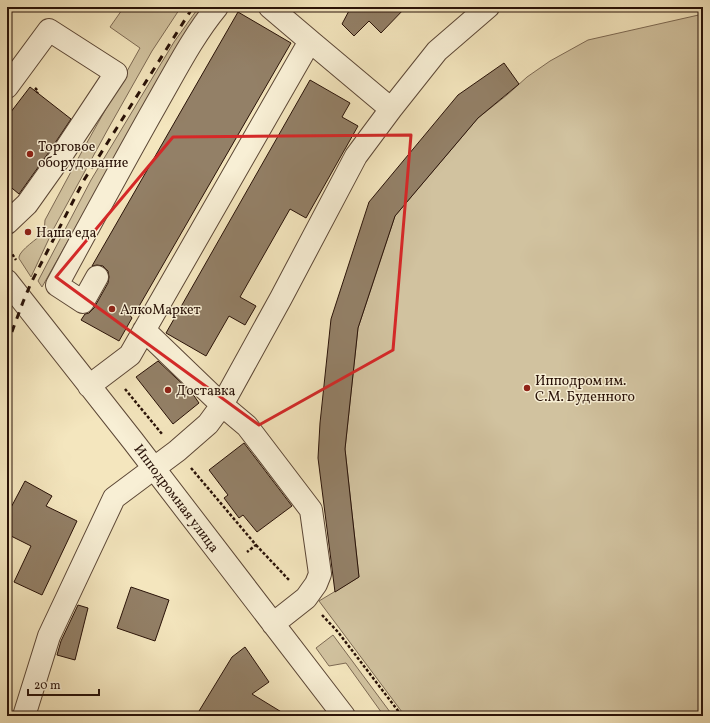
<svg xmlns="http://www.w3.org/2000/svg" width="710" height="723" font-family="Vollkorn,serif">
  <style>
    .green { fill: #d1c29f; stroke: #7d6a54 }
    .building { fill: #938067; stroke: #291208 }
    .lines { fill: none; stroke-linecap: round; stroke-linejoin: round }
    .minor-casing { stroke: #5c4736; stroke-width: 24 }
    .path { stroke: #291208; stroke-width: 2.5; stroke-dasharray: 3 2; stroke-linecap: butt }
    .minor { stroke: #f8efd5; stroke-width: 22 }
    .rail { stroke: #291208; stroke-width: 3; stroke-dasharray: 7 7; stroke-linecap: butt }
    .marked { fill: none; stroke: #d62828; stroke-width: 3; stroke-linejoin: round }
    .poi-dot { fill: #8f2418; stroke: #f8efd5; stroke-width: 1.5 }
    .labels { text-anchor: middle; stroke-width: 3; stroke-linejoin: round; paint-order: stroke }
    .poi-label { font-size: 14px; fill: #291208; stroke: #f8efd5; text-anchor: start }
    .street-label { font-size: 14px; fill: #291208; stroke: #f8efd5 }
  </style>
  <rect width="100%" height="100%" fill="#f4e6be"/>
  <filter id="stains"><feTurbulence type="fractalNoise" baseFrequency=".005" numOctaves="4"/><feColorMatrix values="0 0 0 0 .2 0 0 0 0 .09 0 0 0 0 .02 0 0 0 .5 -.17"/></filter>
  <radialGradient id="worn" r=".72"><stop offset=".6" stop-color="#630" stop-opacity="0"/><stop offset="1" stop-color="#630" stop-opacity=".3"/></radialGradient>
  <path class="green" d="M 124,7 L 181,7 L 152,51 L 108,129 L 54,228 L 31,277 L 20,260 C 19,259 19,258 19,257 C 20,250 38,238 44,233 L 45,220 L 80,155 L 140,48 L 110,27 Z
    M 199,7 L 207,7 L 176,49 L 42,287 L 38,281 L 91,180 L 174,42 Z
    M 703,14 L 703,716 L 405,716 L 319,601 L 359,577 L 345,449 L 358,328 L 395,216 L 478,118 L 507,95 L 527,77 L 550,61 L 588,40 Z
    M 333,635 L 393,716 L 384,716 L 346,663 L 329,666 L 316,648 Z"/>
  <path class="building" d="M 351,7 L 406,7 L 381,33 L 369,21 L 354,36 L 342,24 Z
    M 238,12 L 291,43 L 134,315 L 126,310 L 132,318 L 119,341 L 81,320 L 85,314 L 89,313 L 94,308 L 108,283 L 109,277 L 108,271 L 103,266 L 97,265 L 92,266 Z
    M 504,63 L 519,84 L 478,118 L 395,216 L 358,328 L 345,449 L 359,577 L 335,592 L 318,458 L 320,423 L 331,319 L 369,202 L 458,95 Z
    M 310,80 L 350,103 L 342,117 L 358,126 L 306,218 L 290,209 L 240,297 L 256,306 L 245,325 L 229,316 L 206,356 L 166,333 Z
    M 30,87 L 71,119 L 49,152 L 19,194 L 7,184 L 7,117 Z
    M 158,361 L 192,393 L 199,403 L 173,424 L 136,377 Z
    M 244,443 L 292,506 L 257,532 L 243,515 L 239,518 L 224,498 L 228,495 L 209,470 Z
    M 25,481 L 52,496 L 46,506 L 77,521 L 42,595 L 14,582 L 31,546 L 7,534 L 7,515 Z
    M 131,587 L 169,600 L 155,641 L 117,628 Z
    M 78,605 L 88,608 L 75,660 L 57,655 L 61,641 Z
    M 245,647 L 269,682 L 252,694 L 288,716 L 196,716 L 232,657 Z"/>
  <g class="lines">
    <g class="minor-casing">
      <path id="minor" d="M 270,7 L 310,41
        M 7,87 L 49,30 L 116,73 L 59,159 L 27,204 L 7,223
        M 97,277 L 83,302 L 57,285 C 90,224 123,163 157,103 C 176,70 193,36 217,7
        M 7,281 L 133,441 L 344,716
        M 144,330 L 222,405 L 247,426 L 311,510 L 320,574 L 316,584 L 306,598 L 273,624
        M 89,386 L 130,355 L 310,41 L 391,109
        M 24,716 L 49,636 L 114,498 L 177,451 L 208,424 L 222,405 L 281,298 L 356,156 L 391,109 L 437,51 L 488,7"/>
    </g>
    <path class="path" d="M 35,88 L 38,91 L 37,93
      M 7,246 L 16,260
      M 125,389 L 162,434
      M 191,468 L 256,545 L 247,552
      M 256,545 L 289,580
      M 322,615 L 338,632 L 402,716"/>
    <use href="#minor" class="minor"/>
    <path class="rail" d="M 7,345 L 23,302 L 31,283 L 84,180 L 193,7"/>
  </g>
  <path class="marked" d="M 411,135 L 393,350 L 259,425 L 56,277 L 173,137 Z"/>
  <g class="poi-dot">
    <circle cx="30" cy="154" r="4"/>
    <circle cx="28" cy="232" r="4"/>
    <circle cx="112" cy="309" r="4"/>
    <circle cx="527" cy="388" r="4"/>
    <circle cx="168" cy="390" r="4"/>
  </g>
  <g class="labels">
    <g class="poi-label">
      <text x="38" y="151">Торговое<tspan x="38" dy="16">оборудование</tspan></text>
      <text x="36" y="237">Наша еда</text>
      <text x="120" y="314">АлкоМаркет</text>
      <text x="535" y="385">Ипподром им.<tspan x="535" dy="16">С.М. Буденного</tspan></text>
      <text x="176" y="395">Доставка</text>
    </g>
    <g class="street-label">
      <text transform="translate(177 498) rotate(53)" y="5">Ипподромная улица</text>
    </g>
  </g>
  <rect width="710" height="723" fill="none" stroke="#f4e6be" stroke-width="24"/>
  <rect x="8" y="8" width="694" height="707" fill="none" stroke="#291208" stroke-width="2"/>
  <rect x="12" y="12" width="686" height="699" fill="none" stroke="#291208"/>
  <path d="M28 689v6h71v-6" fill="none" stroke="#291208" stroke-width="2"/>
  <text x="34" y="689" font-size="12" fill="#291208" stroke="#f8efd5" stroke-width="3" paint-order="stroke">20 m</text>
  <rect width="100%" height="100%" filter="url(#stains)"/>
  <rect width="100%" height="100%" fill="url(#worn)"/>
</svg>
